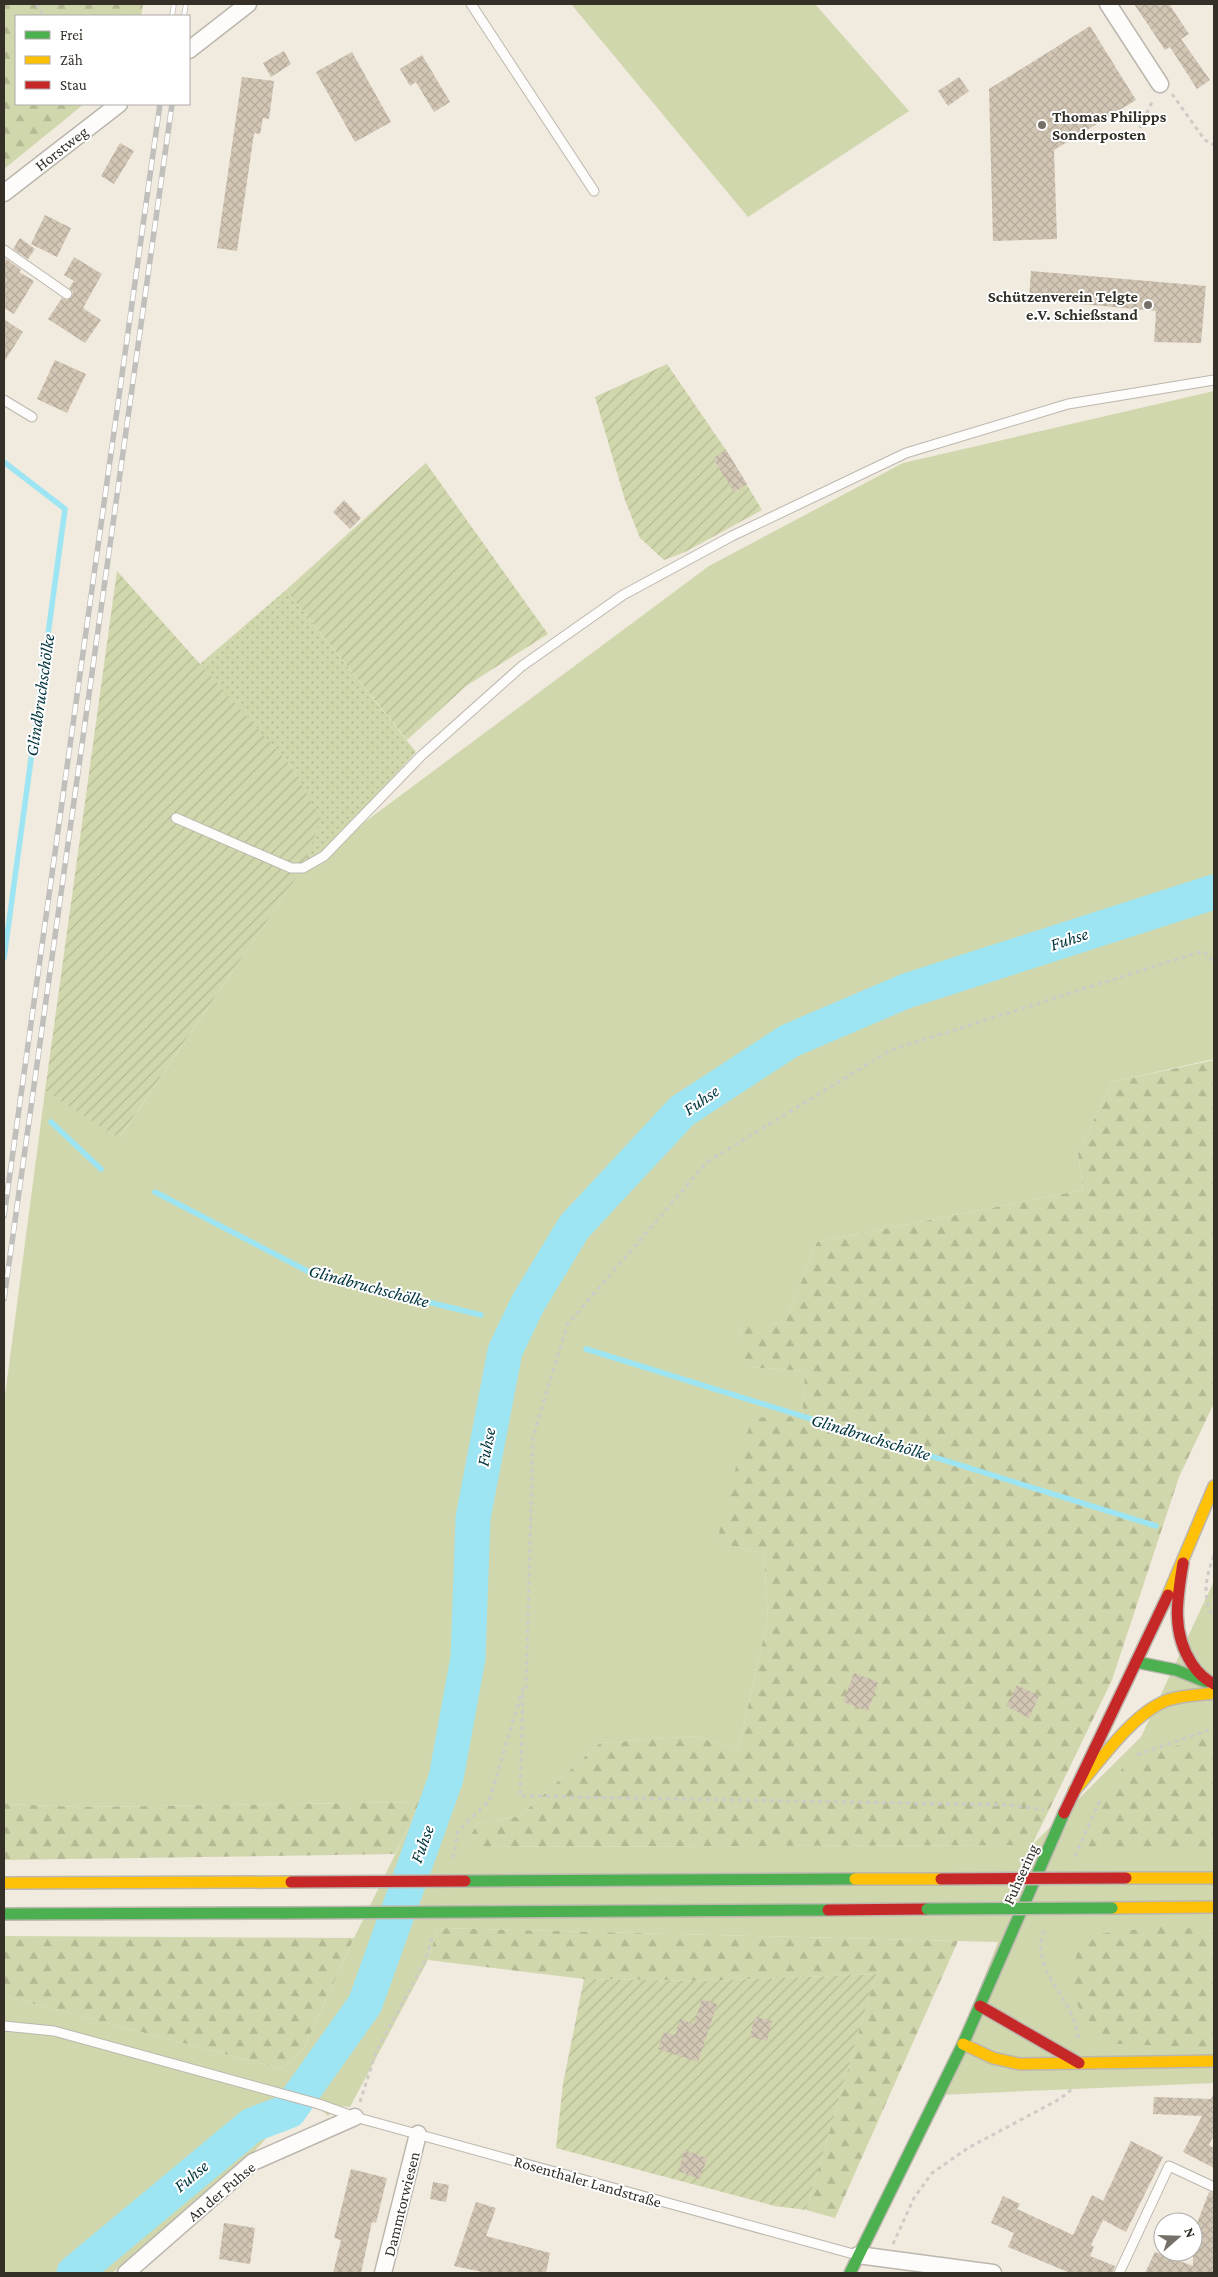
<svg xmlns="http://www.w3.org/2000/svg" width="1218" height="2277" font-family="'Crimson Pro',serif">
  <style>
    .grass { fill: #d1d7ac }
    .forest { fill: url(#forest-firs) }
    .park { fill: url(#park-dots) }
    .garden { fill: url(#garden-furrows) }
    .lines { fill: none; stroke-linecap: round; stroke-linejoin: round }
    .stream { stroke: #9de5f2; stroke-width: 5.5 }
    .river { stroke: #9de5f2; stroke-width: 35 }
    .building { fill: url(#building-cross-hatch) }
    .lane-casing { stroke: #bcb7ae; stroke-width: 11 }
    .street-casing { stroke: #bcb7ae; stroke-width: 19 }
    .fast-casing { stroke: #bcb7ae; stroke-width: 14 }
    .slow-casing { stroke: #bcb7ae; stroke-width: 14 }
    .jam-casing { stroke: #bcb7ae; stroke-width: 14 }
    .path { stroke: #cecbc7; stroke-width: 3; stroke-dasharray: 4 4; stroke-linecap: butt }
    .lane { stroke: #fdfcfa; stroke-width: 9 }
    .street { stroke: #fdfcfa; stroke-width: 16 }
    .fast { stroke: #4caf50; stroke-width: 11 }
    .slow { stroke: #ffc107; stroke-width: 11 }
    .jam { stroke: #c62828; stroke-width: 11 }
    .rail-casing { stroke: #c0bfbc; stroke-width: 5.5 }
    .rail { stroke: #fff; stroke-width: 4; stroke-dasharray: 11; stroke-linecap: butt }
    .fast-bridge-casing { stroke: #bcb7ae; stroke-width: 14; stroke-linecap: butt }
    .jam-bridge-casing { stroke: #bcb7ae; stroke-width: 14; stroke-linecap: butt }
    .fast-bridge { stroke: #4caf50; stroke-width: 11 }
    .jam-bridge { stroke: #c62828; stroke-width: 11 }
    .poi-dot { fill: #767168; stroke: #fff; stroke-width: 2 }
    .labels { text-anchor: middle; stroke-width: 4; stroke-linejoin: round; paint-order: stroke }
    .poi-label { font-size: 16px; font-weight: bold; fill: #343028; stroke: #fff; text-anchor: start }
    .street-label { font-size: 16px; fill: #343028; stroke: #fff }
    .water-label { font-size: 18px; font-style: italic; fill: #00353e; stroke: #fff }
  </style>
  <defs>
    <pattern id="forest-firs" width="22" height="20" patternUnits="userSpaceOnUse" patternTransform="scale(1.25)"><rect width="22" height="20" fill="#d1d7ac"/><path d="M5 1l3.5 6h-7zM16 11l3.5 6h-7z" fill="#b4b994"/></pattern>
    <pattern id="park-dots" width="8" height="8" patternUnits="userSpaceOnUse" patternTransform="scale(1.25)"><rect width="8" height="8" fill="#d1d7ac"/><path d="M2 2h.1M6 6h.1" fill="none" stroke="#b4b994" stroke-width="1.8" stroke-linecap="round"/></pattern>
    <pattern id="garden-furrows" width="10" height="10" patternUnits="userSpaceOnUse" patternTransform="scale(1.25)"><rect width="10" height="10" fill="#d1d7ac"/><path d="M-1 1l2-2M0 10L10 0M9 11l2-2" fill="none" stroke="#b4b994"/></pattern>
    <pattern id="building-cross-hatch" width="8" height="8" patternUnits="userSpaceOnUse" patternTransform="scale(1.25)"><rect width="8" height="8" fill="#d2c6b4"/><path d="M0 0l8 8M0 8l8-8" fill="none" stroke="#b5aa9b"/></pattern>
  </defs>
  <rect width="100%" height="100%" fill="#f0eadf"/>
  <path class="grass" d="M 571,4 L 815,4 L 909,111 L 748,217 Z
    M 1214,391 L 1214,1059 L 1112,1082 L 1078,1153 L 1083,1190 L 817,1242 L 785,1323 L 740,1326 L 747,1367 L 805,1371 L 802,1416 L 717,1542 L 764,1554 L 768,1618 L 738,1751 L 696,1736 L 600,1743 L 520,1816 L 477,1824 L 464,1847 L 1032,1845 L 1141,1737 L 1214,1581 L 1214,2083 L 938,2095 L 998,1942 L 438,1928 L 428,1960 L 350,2107 L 339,2106 L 328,2116 L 305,2095 L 251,2155 L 112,2273 L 4,2273 L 4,1996 L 282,2069 L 304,2048 L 354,1938 L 421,1802 L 82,1807 L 4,1804 L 4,1403 L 45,1091 L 120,1137 L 303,868 L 709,566 L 903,463 Z"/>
  <path class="forest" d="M 4,4 L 143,4 L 141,16 L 16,16 L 16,104 L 84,104 L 4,169 Z
    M 1214,1060 L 1214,1403 L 1179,1477 L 1112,1680 L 1032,1845 L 464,1847 L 477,1824 L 520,1816 L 600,1743 L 696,1736 L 738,1751 L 768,1618 L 764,1554 L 717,1542 L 730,1486 L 752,1418 L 802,1416 L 805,1371 L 746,1367 L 740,1325 L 785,1323 L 817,1242 L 1083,1190 L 1078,1153 L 1112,1082 Z
    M 1214,1733 L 1214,1848 L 1087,1851 L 1102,1804 L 1123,1767 L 1146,1756 Z
    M 421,1802 L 395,1854 L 4,1860 L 4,1804 L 82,1807 Z
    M 1159,1927 L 1214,1928 L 1214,2048 L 1095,2043 L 1070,1988 L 1080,1936 Z
    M 438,1928 L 958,1941 L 835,2218 L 806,2210 L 876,1974 L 712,1981 L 584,1979 L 428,1960 Z
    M 4,1936 L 354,1938 L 304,2048 L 282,2069 L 4,1996 Z"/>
  <path class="park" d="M 286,590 L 416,752 L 330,845 L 303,868 L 320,819 L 291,766 L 199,665 Z"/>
  <path class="garden" d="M 667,364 L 726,450 L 762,510 L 685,552 L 664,560 L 640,538 L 625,500 L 595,397 Z
    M 426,463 L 548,634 L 466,686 L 407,740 L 286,590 Z
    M 117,571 L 291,766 L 321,819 L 303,868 L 119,1138 L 45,1091 Z
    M 876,1974 L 806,2210 L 775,2206 L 556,2148 L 563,2084 L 584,1979 L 712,1981 Z"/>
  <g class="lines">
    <path class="stream" d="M 4,462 L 65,509 L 4,958
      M 51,1122 L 101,1169
      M 155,1192 L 313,1274 L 481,1315
      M 586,1349 L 1156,1526"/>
    <path class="river" d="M 74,2273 L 252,2125 L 289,2111 L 365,2004 L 446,1778 L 468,1658 L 473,1518 L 505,1351 L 528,1303 L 574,1227 L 682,1111 L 789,1041 L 906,991 L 1214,892"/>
  </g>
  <path class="building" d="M 1134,4 L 1169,4 L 1189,34 L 1181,39 L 1210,80 L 1197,89 L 1170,47 L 1165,50 Z
    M 1090,26 L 1136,100 L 1054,150 L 1057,239 L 993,241 L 989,89 Z
    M 284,51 L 291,64 L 271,77 L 263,63 Z
    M 352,52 L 391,122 L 355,142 L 316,72 Z
    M 422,55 L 450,102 L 434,112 L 416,82 L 410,86 L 400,69 Z
    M 242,77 L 274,81 L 269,119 L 263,118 L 260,134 L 254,133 L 237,251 L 217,248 Z
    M 959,77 L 969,91 L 948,106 L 938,91 Z
    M 120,143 L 134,151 L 114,184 L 101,176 Z
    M 45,215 L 71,228 L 57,257 L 31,244 Z
    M 20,238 L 35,249 L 28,259 L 13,249 Z
    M 74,257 L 102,274 L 83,308 L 101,320 L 85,343 L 48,319 L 62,298 L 67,300 L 72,297 L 73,292 L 69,288 L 74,281 L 64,275 Z
    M 6,259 L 21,270 L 19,272 L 34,281 L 14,314 L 4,308 L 4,262 Z
    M 1031,271 L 1206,286 L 1201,343 L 1154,342 L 1156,311 L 1029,299 Z
    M 4,319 L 23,332 L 4,362 Z
    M 55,360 L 86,374 L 67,413 L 37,399 Z
    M 726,450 L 747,484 L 734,492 L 713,458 Z
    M 344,500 L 361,518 L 350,529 L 333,512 Z
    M 854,1673 L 878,1682 L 868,1711 L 843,1702 Z
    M 1017,1685 L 1039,1696 L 1029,1718 L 1006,1706 Z
    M 702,1999 L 717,2004 L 698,2062 L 658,2049 L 664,2032 L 675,2035 L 680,2019 L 694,2024 Z
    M 755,2017 L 772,2021 L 767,2041 L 750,2037 Z
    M 1214,2093 L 1214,2135 L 1209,2145 L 1214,2148 L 1214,2168 L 1183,2152 L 1202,2116 L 1153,2114 L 1154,2097 L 1211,2099 Z
    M 1131,2141 L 1163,2157 L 1126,2232 L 1103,2220 L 1091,2245 L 1094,2247 L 1090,2256 L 1115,2266 L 1113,2273 L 1070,2273 L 1008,2247 L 1014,2233 L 991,2223 L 1003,2196 L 1020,2204 L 1017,2209 L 1073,2235 L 1092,2195 L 1103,2201 Z
    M 685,2150 L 707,2158 L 700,2179 L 678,2171 Z
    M 351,2169 L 387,2178 L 376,2223 L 372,2222 L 361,2273 L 333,2273 L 341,2240 L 334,2238 Z
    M 433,2182 L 449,2185 L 446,2202 L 430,2199 Z
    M 1209,2192 L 1214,2193 L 1214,2273 L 1145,2273 L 1155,2252 L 1193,2266 L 1193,2234 Z
    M 476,2202 L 496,2208 L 486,2236 L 550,2253 L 546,2273 L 487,2273 L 454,2266 Z
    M 224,2223 L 255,2228 L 250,2264 L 219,2259 Z"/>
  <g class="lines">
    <g class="lane-casing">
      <path id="lane" d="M 471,4 L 594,191
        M 4,250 L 67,294
        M 4,400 L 32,417
        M 176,818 L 291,868 L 303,868 L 324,856 L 421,756 L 522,666 L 623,595 L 732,536 L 906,453 L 1068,404 L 1214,380
        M 4,2026 L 54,2031 L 319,2104 L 355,2117 L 857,2255
        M 1119,2273 L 1169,2166 L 1214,2187"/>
    </g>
    <g class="street-casing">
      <path id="street" d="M 1108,4 L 1160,84
        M 189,50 L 248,4
        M 4,193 L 119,104
        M 858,2255 L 993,2273
        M 126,2273 L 253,2162 L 355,2117
        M 383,2273 L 418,2134"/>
    </g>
    <g class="fast-casing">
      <path id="fast" d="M 1136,1662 L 1176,1670 L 1206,1682
        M 465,1881 L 855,1879
        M 458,1912 L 828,1910
        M 4,1914 L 286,1913
        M 850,2273 L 963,2044 L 1064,1813"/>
    </g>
    <g class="slow-casing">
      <path id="slow" d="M 1168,1595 L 1214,1486
        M 1074,1791 C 1099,1763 1132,1713 1168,1700 C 1183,1695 1199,1695 1214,1693
        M 1126,1878 L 1214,1878
        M 855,1879 L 941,1879
        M 4,1883 L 291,1882
        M 1112,1908 L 1214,1907
        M 963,2044 L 993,2058 L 1020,2064 L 1214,2061"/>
    </g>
    <g class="jam-casing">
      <path id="jam" d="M 1183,1563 C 1177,1599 1171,1632 1192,1664 C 1198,1673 1204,1679 1214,1684
        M 1064,1813 L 1168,1595
        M 828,1910 L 927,1909
        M 980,2006 L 1079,2063"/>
    </g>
    <path class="path" d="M 36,4 L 44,16
      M 1172,94 L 1205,140 L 1214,145
      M 1140,128 L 1153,100
      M 1214,1556 C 1205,1578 1202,1598 1214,1619
      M 523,1694 L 520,1796 L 1010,1805 L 1044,1810
      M 1137,1755 L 1214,1728
      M 1075,1856 L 1100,1800
      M 453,1858 L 458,1831 L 489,1801 L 523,1688 L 526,1689 L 533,1437 L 567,1325 L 707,1162 L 891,1050 L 1203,951 L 1214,962
      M 1044,1931 C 1028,1970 1076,2000 1078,2038
      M 360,2102 L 376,2052 L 426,1959 L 433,1934
      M 893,2244 L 914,2198 L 932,2173 L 968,2148 L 1056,2101 L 1068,2093 L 1074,2086"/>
    <use href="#lane" class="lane"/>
    <use href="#street" class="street"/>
    <use href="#fast" class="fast"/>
    <use href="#slow" class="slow"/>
    <use href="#jam" class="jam"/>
    <g class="rail-casing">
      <path id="rail" d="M 172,16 L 174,4
        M 184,16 L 186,4
        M 4,1216 L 160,104
        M 4,1299 L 172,104"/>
    </g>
    <use href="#rail" class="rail"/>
    <g class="fast-bridge-casing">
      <path id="fast-bridge" d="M 927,1909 L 1112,1908
        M 286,1913 L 458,1912"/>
    </g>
    <g class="jam-bridge-casing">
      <path id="jam-bridge" d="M 941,1879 L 1126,1878
        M 291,1882 L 465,1881"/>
    </g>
    <use href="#fast-bridge" class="fast-bridge"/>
    <use href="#jam-bridge" class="jam-bridge"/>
  </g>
  <g class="poi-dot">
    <circle cx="1042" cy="125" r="5"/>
    <circle cx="1148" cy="305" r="5"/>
  </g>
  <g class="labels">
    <g class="poi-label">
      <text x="1052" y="122">Thomas Philipps<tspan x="1052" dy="18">Sonderposten</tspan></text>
      <text x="1138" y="302" text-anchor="end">Schützenverein Telgte<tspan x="1138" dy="18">e.V. Schießstand</tspan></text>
    </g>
    <g class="street-label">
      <text transform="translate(61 148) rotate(-38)" y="6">Horstweg</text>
      <text transform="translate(1020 1874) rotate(-66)" y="6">Fuhsering</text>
      <text transform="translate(588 2181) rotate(16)" y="6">Rosenthaler Landstraße</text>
      <text transform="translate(221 2191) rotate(-40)" y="6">An der Fuhse</text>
      <text transform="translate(401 2204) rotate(-76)" y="6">Dammtorwiesen</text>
    </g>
    <g class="water-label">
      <text transform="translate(40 695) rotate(-82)" y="6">Glindbruchschölke</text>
      <text transform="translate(1069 939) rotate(-18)" y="6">Fuhse</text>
      <text transform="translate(701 1100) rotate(-35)" y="6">Fuhse</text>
      <text transform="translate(369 1286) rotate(15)" y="6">Glindbruchschölke</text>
      <text transform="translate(871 1437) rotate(17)" y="6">Glindbruchschölke</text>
      <text transform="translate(486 1447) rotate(-79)" y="6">Fuhse</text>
      <text transform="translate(422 1844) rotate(-70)" y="6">Fuhse</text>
      <text transform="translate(191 2176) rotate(-40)" y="6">Fuhse</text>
    </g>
  </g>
  <rect width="1218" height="2277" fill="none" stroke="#343028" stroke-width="10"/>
  <rect x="15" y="15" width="175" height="90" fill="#ffffff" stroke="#aeaca9"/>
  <rect x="25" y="31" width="25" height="8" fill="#4caf50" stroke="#aeaca9"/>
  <text x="60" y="40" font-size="15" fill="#343028">Frei</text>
  <rect x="25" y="56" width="25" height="8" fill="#ffc107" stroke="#aeaca9"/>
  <text x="60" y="65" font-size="15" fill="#343028">Zäh</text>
  <rect x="25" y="81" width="25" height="8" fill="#c62828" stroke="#aeaca9"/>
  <text x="60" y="90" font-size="15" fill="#343028">Stau</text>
  <g transform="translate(1178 2237) rotate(70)"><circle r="24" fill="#ffffff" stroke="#aeaca9"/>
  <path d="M0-4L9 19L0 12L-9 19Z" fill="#767168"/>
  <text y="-8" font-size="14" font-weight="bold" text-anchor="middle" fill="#343028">N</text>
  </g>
</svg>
